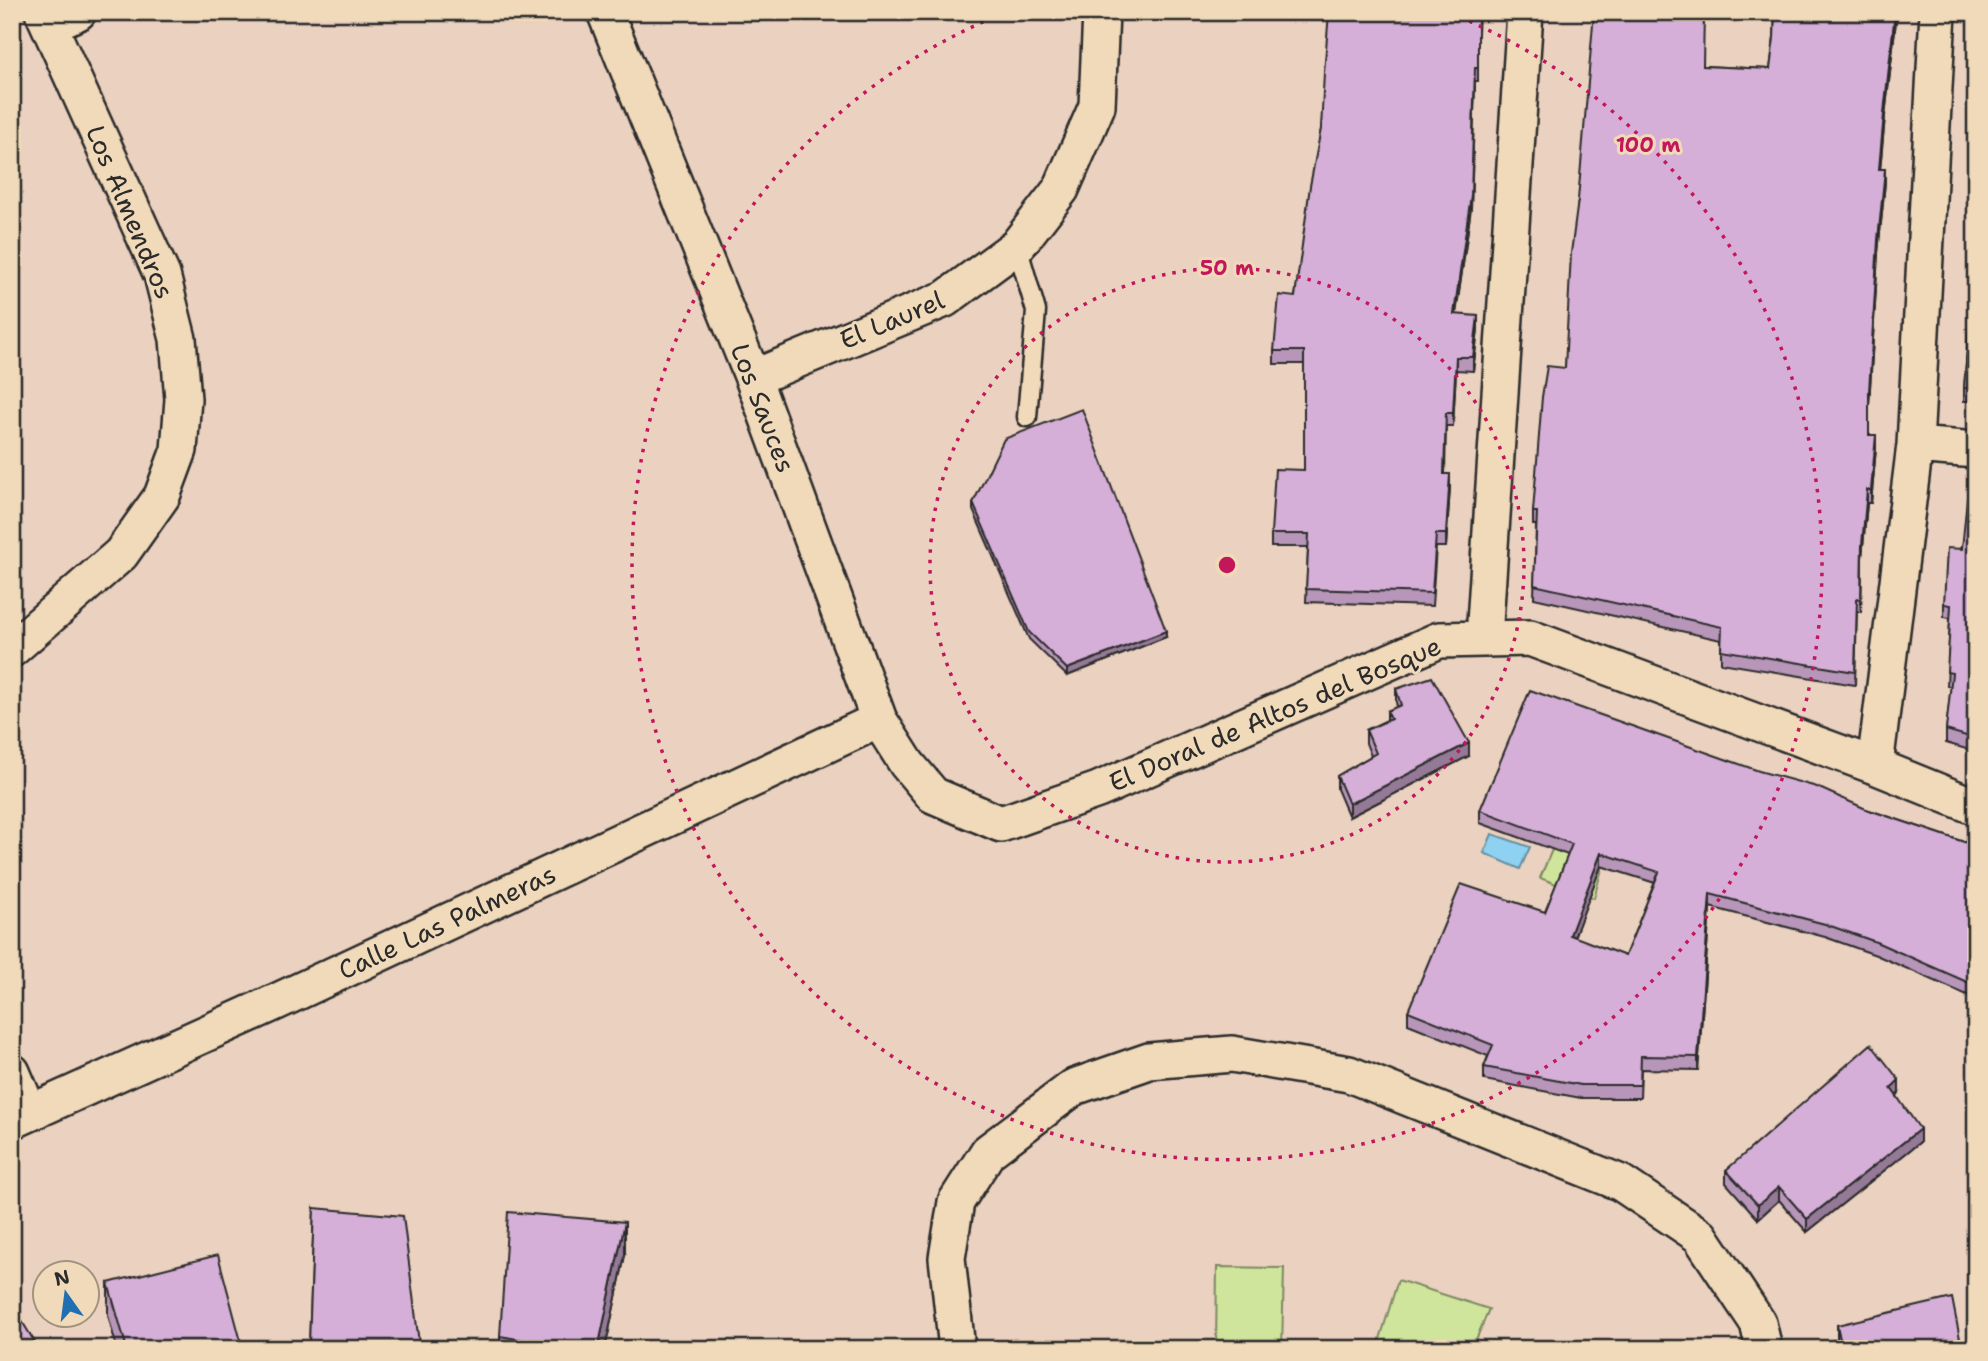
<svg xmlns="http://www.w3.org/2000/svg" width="1988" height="1361" font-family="'Shantell Sans',sans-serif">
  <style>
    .green { fill: #cfe59b; stroke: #7d8863; stroke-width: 2 }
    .water { fill: #8ed1f0; stroke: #668fa1; stroke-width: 2 }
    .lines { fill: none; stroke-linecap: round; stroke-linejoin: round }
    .service-casing { stroke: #2b2b2b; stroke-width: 23 }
    .minor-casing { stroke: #2b2b2b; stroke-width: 40 }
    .service { stroke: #f1daba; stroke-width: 18 }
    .minor { stroke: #f1daba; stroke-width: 35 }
    .wall { fill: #b796ba; stroke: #2b2b2b; stroke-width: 2; fill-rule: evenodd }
    .shaded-wall { fill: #957a97; stroke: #2b2b2b; stroke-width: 2 }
    .building { fill: #d5afd8; stroke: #2b2b2b; stroke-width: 2; fill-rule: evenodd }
    .ring { fill: none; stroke: #c2185b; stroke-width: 3.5; stroke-dasharray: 3.5 7 }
    .labels { text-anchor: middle; stroke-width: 6; stroke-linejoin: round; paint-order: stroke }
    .street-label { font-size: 26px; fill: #2b2b2b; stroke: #f1daba }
    .centre { fill: #c2185b; stroke: #f1daba; stroke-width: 3.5 }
    .ring-label { font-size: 21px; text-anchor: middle; font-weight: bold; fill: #c2185b; stroke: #f1daba; stroke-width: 6; stroke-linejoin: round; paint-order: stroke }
  </style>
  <rect width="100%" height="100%" fill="#ebd1c0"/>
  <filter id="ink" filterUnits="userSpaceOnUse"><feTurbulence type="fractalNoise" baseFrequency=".0143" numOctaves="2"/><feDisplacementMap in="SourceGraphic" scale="14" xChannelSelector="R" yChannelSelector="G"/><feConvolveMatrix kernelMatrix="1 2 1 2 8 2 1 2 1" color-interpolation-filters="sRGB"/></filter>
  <g filter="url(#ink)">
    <path class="green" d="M 1557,838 L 1604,861 L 1594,898 L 1540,878 Z
      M 1217,1267 L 1284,1268 L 1282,1349 L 1216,1349 Z
      M 1398,1280 L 1489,1309 L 1472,1349 L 1377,1349 Z"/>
    <path class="water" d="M 1492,834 L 1530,847 L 1520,869 L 1484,853 Z"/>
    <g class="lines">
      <g class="service-casing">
        <path id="service" d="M 1017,246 L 1036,311 L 1027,417"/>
      </g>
      <g class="minor-casing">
        <path id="minor" d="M 605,12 L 753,378 L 879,720 L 907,764 L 933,795 L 1001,824 L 1098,790 L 1439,640 L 1530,638 L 1875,766 L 1976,807
          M 49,25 L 78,12
          M 753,378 L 945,299 L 1017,246 L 1061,189 L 1097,106 L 1101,12
          M 1915,445 L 1976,450
          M 1484,638 L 1525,12
          M 12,649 L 121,554 L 162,496 L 179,450 L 183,399 L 178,339 L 162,275 L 43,12
          M 1875,766 L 1915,445 L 1938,12
          M 12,1072 L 29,1112
          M 12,1121 L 278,1001 L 879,720
          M 957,1349 L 947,1258 L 956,1202 L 988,1152 L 1074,1087 L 1149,1061 L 1232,1054 L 1349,1074 L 1621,1183 L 1700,1236 L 1758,1323 L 1764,1349"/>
      </g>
      <use href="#service" class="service"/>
      <use href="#minor" class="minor"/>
    </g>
    <path class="wall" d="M 1332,12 L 1479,12 L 1478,34 L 1478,81 L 1475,81 L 1471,208 L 1456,314 L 1478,329 L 1473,371 L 1456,370 L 1453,426 L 1446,426 L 1445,474 L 1450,487 L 1446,547 L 1436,547 L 1432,606 L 1306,602 L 1308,547 L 1271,547 L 1271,534 L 1304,470 L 1304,364 L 1274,364 L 1274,351 L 1295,297 L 1321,129 Z
      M 1775,12 L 1897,12 L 1885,116 L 1880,169 L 1885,182 L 1878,253 L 1869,405 L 1869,435 L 1876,448 L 1871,503 L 1867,503 L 1862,558 L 1861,612 L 1857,611 L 1855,685 L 1721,663 L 1721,640 L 1534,598 L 1536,525 L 1533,525 L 1533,512 L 1565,368 L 1578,200 L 1703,66 L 1770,69 L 1774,38 Z
      M 1975,253 L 1976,401 L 1964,401 L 1964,388 Z
      M 1976,500 L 1976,752 L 1946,743 L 1946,730 L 1951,686 L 1947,686 L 1950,618 L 1944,617 L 1944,604 Z
      M 973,503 L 1166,637 L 1067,676 L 1029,639 L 973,510 Z
      M 1396,689 L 1469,756 L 1349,817 L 1337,789 L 1337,776 L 1371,756 L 1366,743 L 1366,730 L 1387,720 L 1387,711 L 1397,707 L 1396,702 Z
      M 1866,809 L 1976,846 L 1976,999 L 1876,955 L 1825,937 L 1710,907 L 1698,1070 L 1641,1069 L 1640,1098 L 1581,1098 L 1484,1080 L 1484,1067 L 1488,1056 L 1408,1024 L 1408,1011 L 1545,912 L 1568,855 L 1480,823 L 1480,810 ZM 1601,866 L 1655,883 L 1625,956 L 1574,937 Z
      M 1899,1093 L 1897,1096 L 1920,1142 L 1807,1232 L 1779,1200 L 1758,1219 L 1726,1183 L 1726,1170 Z
      M 314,1208 L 419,1343 L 419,1349 L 309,1349 Z
      M 625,1255 L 605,1349 L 500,1349 L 500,1336 Z
      M 108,1283 L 243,1349 L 117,1349 L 108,1315 Z
      M 1837,1325 L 1962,1349 L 1830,1349 L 1830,1341 L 1837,1340 Z"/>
    <path class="shaded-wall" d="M 1895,12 L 1897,12 L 1885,116 L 1879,182 L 1879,169 L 1885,103 Z
      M 1475,81 L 1471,208 L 1454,327 L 1454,314 Z
      M 1885,169 L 1885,182 L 1878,253 L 1869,405 L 1878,240 Z
      M 1478,316 L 1478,329 L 1473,371 L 1473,357 Z
      M 1456,357 L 1456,370 L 1453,426 L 1453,413 Z
      M 1876,435 L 1876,448 L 1871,503 L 1871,490 Z
      M 1450,474 L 1450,487 L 1446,547 L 1446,534 Z
      M 1867,490 L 1867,503 L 1862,558 L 1861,612 L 1862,545 Z
      M 1166,631 L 1166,637 L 1067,676 L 1067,669 Z
      M 1469,743 L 1469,756 L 1349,817 L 1349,804 Z
      M 1601,853 L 1601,866 L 1570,948 L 1570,935 Z
      M 1710,894 L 1710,907 L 1698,1070 L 1698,1057 Z
      M 1899,1080 L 1899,1093 L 1891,1101 L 1891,1088 Z
      M 1920,1129 L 1920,1142 L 1807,1232 L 1807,1219 Z
      M 1779,1187 L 1779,1200 L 1758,1219 L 1758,1205 Z
      M 625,1222 L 625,1255 L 605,1349 L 598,1349 Z"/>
    <path class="building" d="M 1332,12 L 1478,12 L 1478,68 L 1475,68 L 1471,195 L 1454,314 L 1478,316 L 1473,357 L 1456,357 L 1453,413 L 1446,413 L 1444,474 L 1450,474 L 1446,534 L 1436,534 L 1432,593 L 1306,589 L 1309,534 L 1271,534 L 1275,469 L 1304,470 L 1304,351 L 1274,351 L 1279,295 L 1295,297 L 1310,186 L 1321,129 L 1324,73 L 1329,13 Z
      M 1594,12 L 1704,12 L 1703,66 L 1770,69 L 1774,38 L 1775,12 L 1895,12 L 1885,103 L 1879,169 L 1885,169 L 1878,240 L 1869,392 L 1869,435 L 1876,435 L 1871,490 L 1867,490 L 1862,545 L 1861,599 L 1857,598 L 1855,672 L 1721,650 L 1722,627 L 1534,585 L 1537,512 L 1533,512 L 1542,397 L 1547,366 L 1565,368 L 1571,253 L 1578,200 Z
      M 1975,253 L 1976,253 L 1976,388 L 1964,388 Z
      M 1082,409 L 1166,631 L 1067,669 L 1029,632 L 973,503 L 1004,439 Z
      M 1967,499 L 1976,500 L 1976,739 L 1946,730 L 1952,673 L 1947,672 L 1951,605 L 1944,604 L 1947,548 L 1962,549 Z
      M 1432,677 L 1469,743 L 1349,804 L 1337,776 L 1376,753 L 1366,730 L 1391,719 L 1387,711 L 1401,705 L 1396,689 Z
      M 1530,690 L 1759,771 L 1817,787 L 1866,809 L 1976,846 L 1976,986 L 1876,942 L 1825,924 L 1710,894 L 1698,1057 L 1641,1056 L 1640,1085 L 1581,1085 L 1484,1067 L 1493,1045 L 1408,1011 L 1461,884 L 1545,912 L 1572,844 L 1480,810 ZM 1601,853 L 1659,872 L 1625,956 L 1570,935 Z
      M 1871,1044 L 1899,1080 L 1891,1088 L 1920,1129 L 1807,1219 L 1779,1187 L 1758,1205 L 1726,1170 Z
      M 314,1208 L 403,1216 L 419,1343 L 309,1344 Z
      M 508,1212 L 625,1222 L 598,1349 L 575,1349 L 500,1336 Z
      M 218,1255 L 243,1349 L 127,1349 L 108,1283 Z
      M 1952,1298 L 1962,1349 L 1832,1349 L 1830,1341 L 1840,1339 L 1837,1325 Z
      M 12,1305 L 39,1349 L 12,1349 Z"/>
  </g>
  <g class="ring">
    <circle cx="1227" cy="565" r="297"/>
    <path d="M1450 13A595 595 0 1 1 1004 13"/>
  </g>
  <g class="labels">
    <g class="street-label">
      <text transform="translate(130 212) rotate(67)" y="9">Los Almendros</text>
      <text transform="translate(892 320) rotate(-23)" y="9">El Laurel</text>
      <text transform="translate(763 408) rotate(69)" y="9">Los Sauces</text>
      <text transform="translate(1275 714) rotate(-23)" y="9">El Doral de Altos del Bosque</text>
      <text transform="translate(447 922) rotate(-25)" y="9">Calle Las Palmeras</text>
    </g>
  </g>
  <circle cx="1227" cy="565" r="10" class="centre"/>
  <g class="ring-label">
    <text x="1648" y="152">100 m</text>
    <text x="1227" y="275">50 m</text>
  </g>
  <rect width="1988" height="1361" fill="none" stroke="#f1daba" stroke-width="42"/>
  <rect x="21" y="21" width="1946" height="1319" fill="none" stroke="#2b2b2b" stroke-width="2.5" filter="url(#ink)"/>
  <g transform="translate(66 1294) rotate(346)"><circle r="33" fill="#f1daba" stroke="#a29481" stroke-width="2"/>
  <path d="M0-5L12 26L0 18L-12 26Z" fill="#1f6fb2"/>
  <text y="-10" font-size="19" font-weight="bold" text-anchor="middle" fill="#2b2b2b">N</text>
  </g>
</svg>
